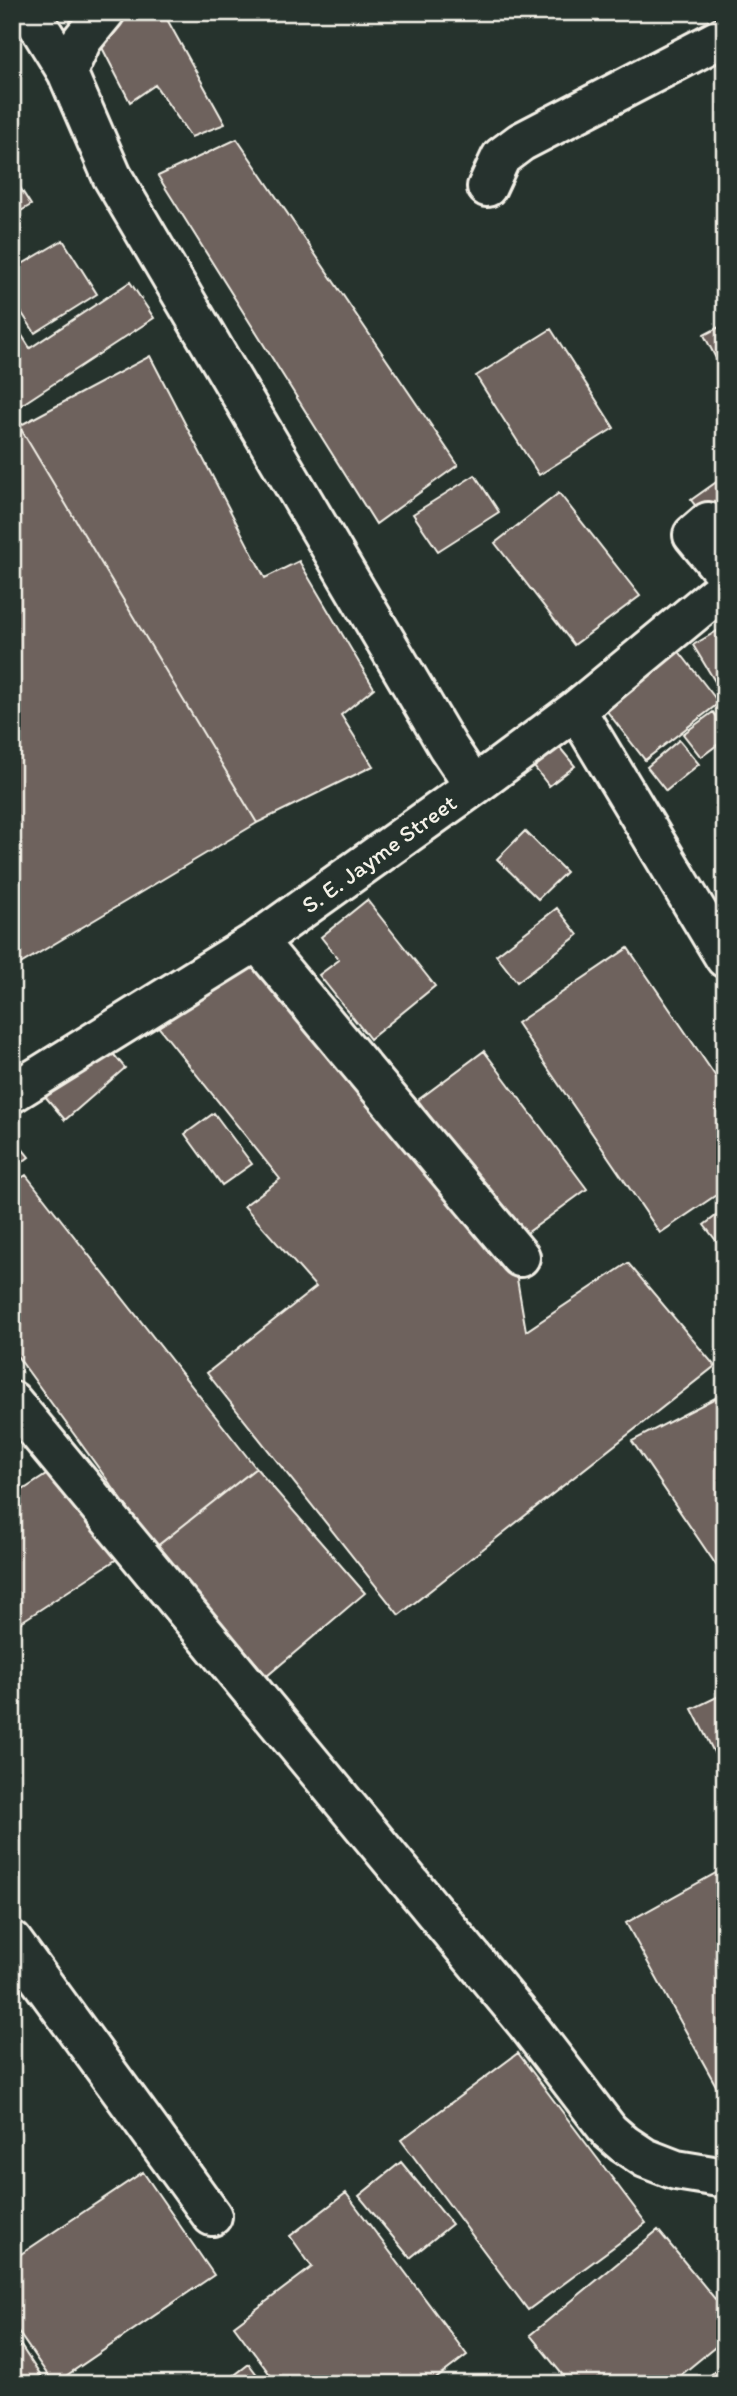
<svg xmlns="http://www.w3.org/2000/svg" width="737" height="2396" font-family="Itim,sans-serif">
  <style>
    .building { fill: #6e625d; stroke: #f4f1e8; stroke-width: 2 }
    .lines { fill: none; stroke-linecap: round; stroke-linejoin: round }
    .minor-casing { stroke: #f4f1e8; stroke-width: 44 }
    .minor { stroke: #26332d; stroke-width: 38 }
    .labels { text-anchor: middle; stroke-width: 6; stroke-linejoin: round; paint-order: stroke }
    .street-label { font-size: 24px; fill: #f4f1e8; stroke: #26332d }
  </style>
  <rect width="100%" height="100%" fill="#26332d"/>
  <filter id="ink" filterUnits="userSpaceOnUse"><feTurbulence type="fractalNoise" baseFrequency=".0143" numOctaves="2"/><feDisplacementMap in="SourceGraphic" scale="14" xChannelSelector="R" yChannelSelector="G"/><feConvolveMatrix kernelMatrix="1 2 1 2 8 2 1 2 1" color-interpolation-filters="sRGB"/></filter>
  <g filter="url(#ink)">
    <path class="building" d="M 120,12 L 163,12 L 225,124 L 191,137 L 155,85 L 130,102 L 94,32 Z
      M 237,139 L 458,465 L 376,524 L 158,176 Z
      M 12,175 L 31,205 L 12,216 Z
      M 63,240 L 97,294 L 35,333 L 12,298 L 12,270 Z
      M 130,282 L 154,318 L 12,411 L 12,320 L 30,348 Z
      M 725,324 L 725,367 L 721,368 L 704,335 Z
      M 551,329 L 614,428 L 539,475 L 476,376 Z
      M 150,356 L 265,578 L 299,561 L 374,688 L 341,715 L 373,766 L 257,823 L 19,426 Z
      M 19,426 L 257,823 L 12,969 L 12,430 Z
      M 475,475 L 499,512 L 438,551 L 413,514 Z
      M 725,476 L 725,526 L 716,532 L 691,500 Z
      M 559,493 L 640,596 L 574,645 L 495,543 Z
      M 724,627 L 725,627 L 725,698 L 693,645 Z
      M 674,645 L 719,703 L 645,760 L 599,701 Z
      M 713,712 L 725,727 L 725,739 L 701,757 L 683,734 Z
      M 679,740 L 699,764 L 666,791 L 647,767 Z
      M 556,743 L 575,766 L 549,786 L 531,763 Z
      M 525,831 L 566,872 L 538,899 L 497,859 Z
      M 367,900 L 435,986 L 370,1039 L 319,975 L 339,960 L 321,937 Z
      M 557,908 L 578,935 L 517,982 L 496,955 Z
      M 628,948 L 725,1090 L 725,1189 L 660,1233 L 517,1023 Z
      M 248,961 L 517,1279 L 526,1331 L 628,1263 L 715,1366 L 399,1615 L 207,1373 L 316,1287 L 244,1206 L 280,1179 L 157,1025 Z
      M 104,1043 L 125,1068 L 65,1120 L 44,1095 Z
      M 484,1051 L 587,1189 L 520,1238 L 418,1100 Z
      M 214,1113 L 252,1164 L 222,1185 L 185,1134 Z
      M 12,1136 L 29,1157 L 12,1170 Z
      M 26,1175 L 256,1468 L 156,1547 L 12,1349 L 12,1184 Z
      M 725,1209 L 725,1252 L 704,1225 Z
      M 725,1393 L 725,1578 L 632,1441 Z
      M 57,1468 L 117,1559 L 12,1628 L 12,1497 Z
      M 256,1468 L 365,1593 L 267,1676 L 156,1547 Z
      M 725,1693 L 725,1774 L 692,1709 Z
      M 725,1868 L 725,2102 L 626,1923 Z
      M 518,2053 L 646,2223 L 528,2310 L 401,2140 Z
      M 401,2162 L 452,2224 L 410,2258 L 359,2196 Z
      M 143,2172 L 214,2275 L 54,2384 L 12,2323 L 12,2260 Z
      M 346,2193 L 467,2355 L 429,2384 L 277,2384 L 234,2326 L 312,2267 L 290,2236 Z
      M 658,2230 L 725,2311 L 725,2339 L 670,2384 L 570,2384 L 530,2335 Z
      M 21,2346 L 46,2384 L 12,2384 L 12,2352 Z
      M 249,2364 L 264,2384 L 223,2384 Z
      M 721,2366 L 725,2370 L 725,2384 L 700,2384 Z"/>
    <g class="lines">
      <g class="minor-casing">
        <path id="minor" d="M 30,12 L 67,72 L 112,176 L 448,747 L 474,786
          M 67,72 L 82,40 L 105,12
          M 487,187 L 501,157 L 521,142 L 725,36
          M 708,522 L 693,535 L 725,574
          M 576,710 L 725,958
          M 257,941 L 520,1257
          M 12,1093 L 257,941 L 474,786 L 576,710 L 725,587
          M 12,1401 L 527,2024 L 609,2131 L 624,2144 L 645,2158 L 676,2170 L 725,2178
          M 12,1941 L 212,2216"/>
      </g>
      <use href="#minor" class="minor"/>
    </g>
  </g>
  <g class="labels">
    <g class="street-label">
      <text transform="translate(379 854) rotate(-36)" y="8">S. E. Jayme Street</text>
    </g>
  </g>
  <rect width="737" height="2396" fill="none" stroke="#26332d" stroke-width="42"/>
  <rect x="21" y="21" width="695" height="2354" fill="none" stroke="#f4f1e8" stroke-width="2.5" filter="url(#ink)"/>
</svg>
